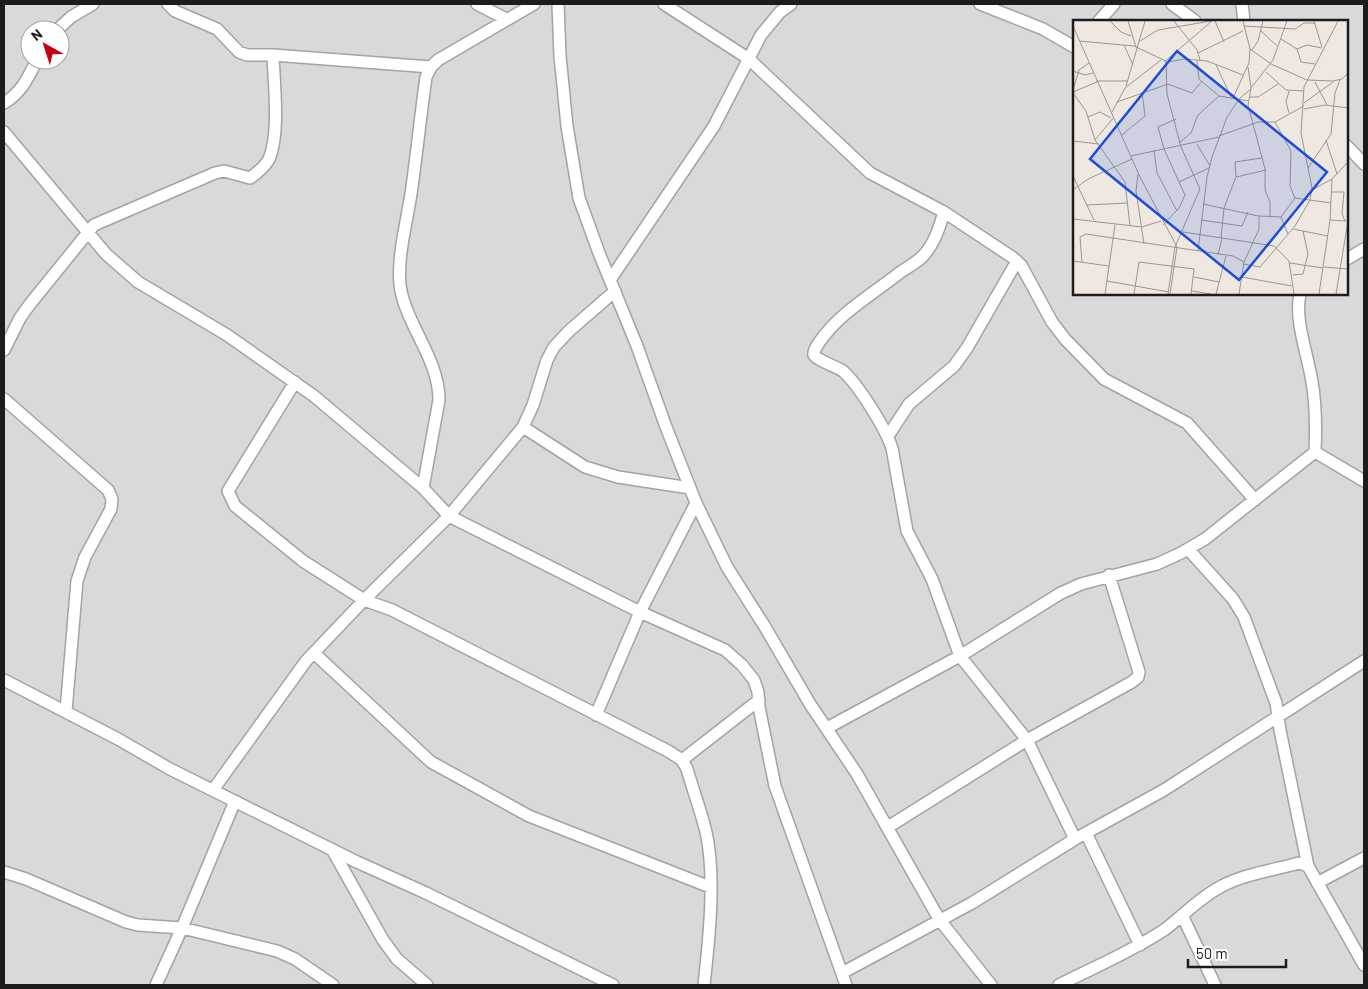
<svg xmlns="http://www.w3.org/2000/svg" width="1368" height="989" font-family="Barlow,sans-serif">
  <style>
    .residential { fill: #dad9d9; fill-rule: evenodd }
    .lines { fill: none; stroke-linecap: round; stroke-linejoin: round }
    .street-casing { stroke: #a3a3a3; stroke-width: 14 }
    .street { stroke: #fff; stroke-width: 11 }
    .inset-road { fill: none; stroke: #9a9692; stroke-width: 1 }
    .view { fill: #1d4ed8; fill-opacity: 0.15; stroke: #1d4ed8; stroke-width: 2.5 }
    .inset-edge { fill: none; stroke: #1c1c1c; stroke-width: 2.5 }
  </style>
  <rect width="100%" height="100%" fill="#eee8e1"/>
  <path class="residential" d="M 4,4 L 1364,4 L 1364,985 L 4,985 ZM 1074,21 L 1347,21 L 1347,294 L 1074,294 ZM 30,30 L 60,30 L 60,60 L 30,60 Z"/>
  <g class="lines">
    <g class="street-casing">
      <path id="street" d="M 168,4 L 175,11 L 217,29 L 239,52 L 247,55 L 273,55 L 431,67
        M 477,4 L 506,19
        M 558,4 L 560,56 L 567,126 L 579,198 L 599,253 L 637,346 L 666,427 L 696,503 L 727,567 L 765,627 L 810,704 L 857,774 L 939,919 L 991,985
        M 664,4 L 749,59 L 870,173 L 944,212 L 1012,257 L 1021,265 L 1052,322 L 1065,339 L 1104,379 L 1187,423 L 1255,500
        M 980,4 L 1043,29 L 1074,47
        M 1172,4 L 1195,21
        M 1242,4 L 1244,21
        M 1099,21 L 1114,4
        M 57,30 L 71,17 L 93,4
        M 4,103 C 21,93 28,78 37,60
        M 4,132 L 106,254 L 138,282 L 227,335 L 314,396 L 423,488 L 449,516 L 640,612 L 725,650 L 742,665 L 754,680 L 758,692 L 759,707 L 775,786 L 846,985
        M 1347,146 L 1364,164
        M 944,212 C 939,228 935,243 923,256 C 916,263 906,268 898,274 C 870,296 838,314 818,344 C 816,348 813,351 814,355 C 815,359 837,367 843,371 C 859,386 885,427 892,448 L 907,531 L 932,579 L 960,656 L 1027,740 L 1075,839
        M 1347,259 L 1364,249
        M 610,280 L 714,126 L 761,35 L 780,12 L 791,4
        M 4,350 L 20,318 L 30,304 L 94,225 L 215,173 L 224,171 L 250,178 C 257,173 265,167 269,159 C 280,134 274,83 273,55
        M 295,382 L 228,491 L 235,506 L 303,561 L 364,600 L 392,610 L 668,751 L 682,760 L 687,769 C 693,790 701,811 706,832 C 716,876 709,940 704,985
        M 4,399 L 108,490 L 112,499 L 111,509 L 85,557 L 77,581 L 66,711
        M 523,427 L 585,467 L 618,477 L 690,488
        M 888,436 L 909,404 L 954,366 L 967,348 L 1017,261
        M 1315,452 L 1364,481
        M 423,488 L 439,400 C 439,358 405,324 400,285 C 397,254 408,218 412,187 C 417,150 421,113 426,77 L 431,67 L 438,60 L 534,4
        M 1188,549 L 1233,599 L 1244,617 L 1276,703 L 1280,730 L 1308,866
        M 314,653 L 431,762 L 529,816 L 710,887
        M 4,680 L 118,739 L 170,769 L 357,862 L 426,893 L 613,985
        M 596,715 L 640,612 L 696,503
        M 827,728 L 960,656 L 1061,593 L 1081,584 L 1157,564 L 1181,553 L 1205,539 L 1315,452 C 1316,429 1316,404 1312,382 C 1308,355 1294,320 1300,294
        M 682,760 L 759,700
        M 213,790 L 306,661 L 364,600 L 449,516 L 523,427 L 533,405 L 547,360 L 554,347 L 569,331 L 615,291
        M 888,827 L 1027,740 L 1132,682 L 1138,677 L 1139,672 L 1109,575
        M 1086,833 L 1140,945
        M 333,851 L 383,940 L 397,959 L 427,985
        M 4,872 L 26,879 L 126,922 L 138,925 L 182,928 L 277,951 L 295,959 L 333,985
        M 1317,883 L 1364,858
        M 1182,915 L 1215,985
        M 842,973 L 972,903 L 1075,839 L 1164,790 L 1364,661
        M 156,985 L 182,928 L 235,801
        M 1059,985 C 1094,967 1131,952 1164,930 C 1183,916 1200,897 1222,886 C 1245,874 1274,870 1299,863 L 1308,866 L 1364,965"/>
    </g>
    <use href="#street" class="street"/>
  </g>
  <g transform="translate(1073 20)">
    <rect width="275" height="275" fill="#eee8e1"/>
    <path class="inset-road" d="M 37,1 L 48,12 L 58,16M 55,1 L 63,27M 101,1 L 124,30 L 127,40M 142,1 L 151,22M 241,1 L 249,27M 0,6 L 67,157 L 104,227 L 97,274M 171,6 L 222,9 L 231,3 L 242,3M 188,11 L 204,26M 208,19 L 224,29 L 228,42 L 242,44M 6,21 L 61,26 L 95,42 L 111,39 L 134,41 L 170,55M 67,21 L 85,10 L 138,1M 51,25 L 60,45M 177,29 L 198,44 L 234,60 L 260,61 L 269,59 L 275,53M 224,29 L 234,25 L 249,28M 179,30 L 185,21 L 190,1M 125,33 L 170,11M 124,41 L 126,59 L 146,76 L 175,81M 91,42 L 139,1M 93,42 L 94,74 L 108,127 L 127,169 L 102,227 L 95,274M 143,45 L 158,77M 175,47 L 178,68 L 175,85 L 192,149 L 192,170 L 197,182 L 197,197M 0,51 L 12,55 L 20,53M 193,52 L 213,70 L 231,71M 23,61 L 54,61M 242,62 L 254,85M 53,66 L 72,1M 178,68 L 200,40 L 214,1M 0,70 L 6,50 L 16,43M 216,71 L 213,82 L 216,93M 0,72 L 24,62M 0,73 L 13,91 L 22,120 L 52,162 L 57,206M 176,77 L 185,77 L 205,64M 160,78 L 176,43 L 177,29 L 170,1M 44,82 L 95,64 L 119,73 L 129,61M 231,83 L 260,62M 231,89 L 252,85 L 275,88M 39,92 L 52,68 L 88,40M 15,97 L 27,92 L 38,98M 202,102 L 218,131 L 217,166 L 222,178M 49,115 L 72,96 L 69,72M 146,116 L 185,102 L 202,102 L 231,86M 22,120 L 41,97M 253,120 L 264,154M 0,121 L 26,124M 107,122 L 118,113 L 125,95 L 146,76M 124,124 L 137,146M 81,130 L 84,153 L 104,191M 58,136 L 146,117M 235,148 L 258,114 L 262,73 L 267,60M 65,154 L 63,171 L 71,224M 0,156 L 21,200M 163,157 L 193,150M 106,162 L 136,148M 0,170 L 15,159 L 59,139M 239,170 L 259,159 L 275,142M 258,172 L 271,172 L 269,194 L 272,201M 130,184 L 185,196 L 208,197M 14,185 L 54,183M 208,197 L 222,178 L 258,183M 208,197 L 215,214M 0,199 L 69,207 L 88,201M 128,200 L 169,206 L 175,192M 257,200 L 273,201M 90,205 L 106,188 L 112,175 L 91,129 L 85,107 L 103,99M 220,209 L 255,216M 110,212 L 201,226 L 216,241 L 221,274M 148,218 L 151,188 L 163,157 L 162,142 L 189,138M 125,231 L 134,157 L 139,137 L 154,97 L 167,78 L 178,69M 145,235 L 149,218M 0,241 L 36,246M 9,242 L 7,217 L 13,214 L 160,236 L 171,242 L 166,274M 171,242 L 186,209 L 186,197M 217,243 L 250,248M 170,244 L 187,247 L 222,206 L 237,180 L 239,168 L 228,113 L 231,67 L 265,1M 251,247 L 275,249M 220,255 L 230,254 L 235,234 L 230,211M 121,257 L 146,262M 169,257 L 219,266M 34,261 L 96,272M 119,271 L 138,274M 32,274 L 42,205M 61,274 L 66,242 L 121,249 L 118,274M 143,274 L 153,236M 246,274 L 257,200 L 259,159M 263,274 L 275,201"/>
    <path class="view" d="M 104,31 L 254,152 L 166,260 L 17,139 Z"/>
    <rect width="275" height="275" class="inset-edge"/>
  </g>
  <rect width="1368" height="989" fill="none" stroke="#1c1c1c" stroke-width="10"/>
  <g transform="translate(45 45) rotate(321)"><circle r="24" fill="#ffffff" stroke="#a4a4a4"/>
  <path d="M0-4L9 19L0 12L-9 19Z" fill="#c70010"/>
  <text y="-8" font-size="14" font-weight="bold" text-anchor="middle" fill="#1c1c1c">N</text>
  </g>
  <path d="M1188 959v8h98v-8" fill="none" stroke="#1c1c1c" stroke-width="2.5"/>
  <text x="1196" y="959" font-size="15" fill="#1c1c1c" stroke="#ffffff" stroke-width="4" paint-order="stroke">50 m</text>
</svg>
